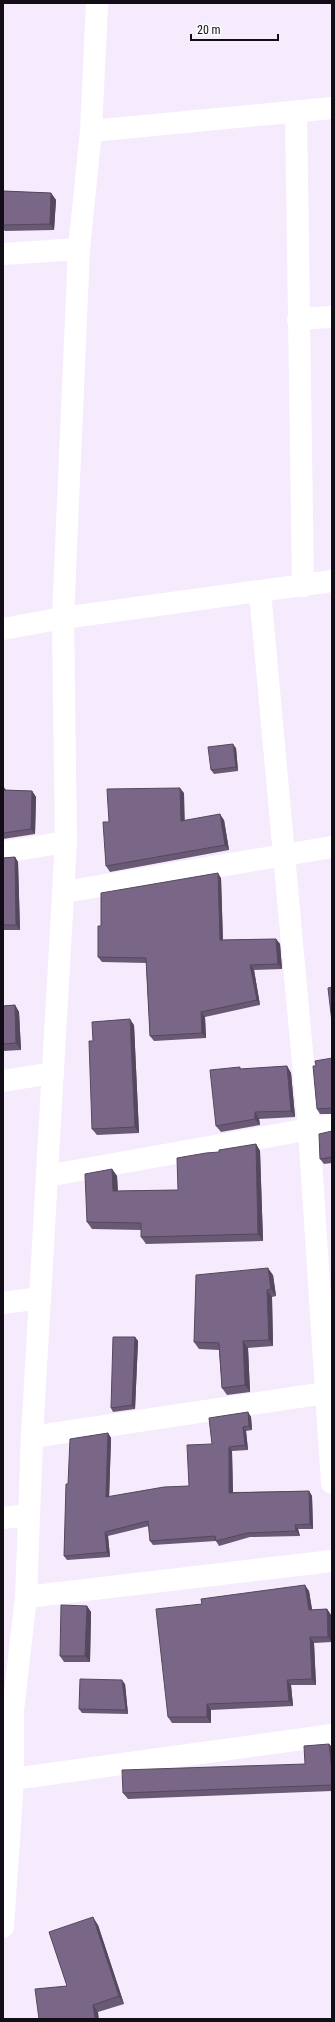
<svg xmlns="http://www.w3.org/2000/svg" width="335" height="2022" font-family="'Roboto Condensed',sans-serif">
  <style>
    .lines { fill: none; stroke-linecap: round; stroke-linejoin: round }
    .minor { stroke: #fff; stroke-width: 22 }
    .tertiary { stroke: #fff; stroke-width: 22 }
    .wall { fill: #695974 }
    .shaded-wall { fill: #55485e }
    .building { fill: #7a6787; stroke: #55485e }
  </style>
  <rect width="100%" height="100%" fill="#f5ebfc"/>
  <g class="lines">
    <path class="minor" d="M 296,112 L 303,586
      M 91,131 L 332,108
      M 3,254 L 79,249
      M 298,319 L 332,317
      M 260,592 L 309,1129 L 332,1483
      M 3,852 L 66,842
      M 64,892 L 332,847
      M 3,1081 L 53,1073
      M 47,1176 L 332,1125
      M 3,1303 L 40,1298
      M 32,1437 L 332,1392
      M 3,1518 L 28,1515
      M 26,1597 L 332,1561
      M 13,1779 L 332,1735"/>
    <path class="tertiary" d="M 3,629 L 63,618 L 332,581
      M 3,1927 L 13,1779 L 13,1710 L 26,1597 L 32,1437 L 66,842 L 63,618 L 79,249 L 91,131 L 97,3"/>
  </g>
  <path class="wall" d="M 3,191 L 51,193 L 56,200 L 54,230 L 5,231 L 3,229 Z
    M 236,748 L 238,771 L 214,774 L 211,770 Z
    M 3,786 L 6,790 L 32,791 L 36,797 L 35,834 L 3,839 Z
    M 184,793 L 184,820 L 224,820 L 229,850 L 110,872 L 106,866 L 109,822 Z
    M 15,857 L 18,862 L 20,930 L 3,930 L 3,858 Z
    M 221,878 L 223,940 L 276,939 L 280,944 L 282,969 L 254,970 L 260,1005 L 205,1017 L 206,1038 L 154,1041 L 150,1036 L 146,963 L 102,962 L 98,957 L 101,926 Z
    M 15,1005 L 19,1012 L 21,1050 L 3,1051 L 3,1006 Z
    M 134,1025 L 139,1133 L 97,1135 L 92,1129 Z
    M 332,1058 L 332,1114 L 320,1114 L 317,1109 Z
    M 287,1066 L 291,1073 L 295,1117 L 259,1119 L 260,1125 L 221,1132 L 216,1126 L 241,1069 Z
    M 332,1131 L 332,1163 L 324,1164 L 320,1159 Z
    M 256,1144 L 260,1151 L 263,1241 L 146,1244 L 141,1237 L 141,1230 L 92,1229 L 87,1222 L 112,1169 L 117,1176 L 118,1191 L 178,1190 L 219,1152 Z
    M 273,1275 L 276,1296 L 272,1297 L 273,1346 L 248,1348 L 250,1392 L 227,1395 L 222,1388 L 219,1350 L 199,1349 L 194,1342 Z
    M 135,1337 L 138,1341 L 135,1409 L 113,1412 L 111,1408 Z
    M 248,1412 L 251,1417 L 252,1430 L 246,1431 L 248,1450 L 232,1451 L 233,1492 L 309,1491 L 312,1496 L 313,1529 L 298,1529 L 300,1536 L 250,1537 L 219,1546 L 216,1541 L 153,1545 L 150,1541 L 149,1526 L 108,1536 L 110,1557 L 67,1560 L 64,1556 L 68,1484 L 108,1433 L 111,1438 L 109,1497 L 189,1486 L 212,1444 Z
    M 309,1591 L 312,1610 L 327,1609 L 331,1615 L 332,1642 L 314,1643 L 316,1685 L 291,1685 L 293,1706 L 211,1710 L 211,1723 L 172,1723 L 168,1717 L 202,1604 Z
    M 87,1606 L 91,1612 L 90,1662 L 64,1662 L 60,1656 Z
    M 125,1684 L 128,1714 L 82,1713 L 79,1709 Z
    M 329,1744 L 332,1747 L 332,1791 L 128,1799 L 123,1793 L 305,1764 Z
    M 98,1925 L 124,2004 L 98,2012 L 67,1986 Z"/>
  <path class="shaded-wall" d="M 51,193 L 56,200 L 54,230 L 50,224 Z
    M 233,744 L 236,748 L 238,771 L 236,767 Z
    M 3,786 L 6,791 L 3,791 Z
    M 180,788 L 184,793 L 185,826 L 181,821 Z
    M 32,791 L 36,797 L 35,834 L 31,829 Z
    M 220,814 L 224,820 L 229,850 L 225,845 Z
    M 15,857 L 18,862 L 20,930 L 16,925 Z
    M 218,873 L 221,878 L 223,945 L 220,940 Z
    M 276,939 L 280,944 L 282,969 L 278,964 Z
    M 250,965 L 254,970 L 260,1005 L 257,1000 Z
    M 15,1005 L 19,1012 L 21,1050 L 16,1043 Z
    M 201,1012 L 205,1017 L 206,1038 L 202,1033 Z
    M 130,1019 L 134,1025 L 139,1133 L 135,1127 Z
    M 287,1066 L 291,1073 L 295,1117 L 291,1111 Z
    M 255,1112 L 259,1119 L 260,1125 L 255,1119 Z
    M 256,1144 L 260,1151 L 263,1241 L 258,1234 Z
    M 112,1169 L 117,1176 L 118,1198 L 113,1191 Z
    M 268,1268 L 273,1275 L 276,1296 L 271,1289 Z
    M 267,1290 L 272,1297 L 273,1346 L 269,1340 Z
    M 135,1337 L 138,1341 L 135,1409 L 132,1405 Z
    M 243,1341 L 248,1348 L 250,1392 L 245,1385 Z
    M 248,1412 L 251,1417 L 252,1430 L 249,1426 Z
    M 243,1427 L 246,1431 L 248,1450 L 245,1445 Z
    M 108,1433 L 111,1438 L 109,1502 L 106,1497 Z
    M 229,1447 L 232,1451 L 233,1497 L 229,1493 Z
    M 309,1491 L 312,1496 L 313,1529 L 310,1524 Z
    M 295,1525 L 298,1529 L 300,1536 L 296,1531 Z
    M 105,1532 L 108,1536 L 110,1557 L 107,1552 Z
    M 305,1585 L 309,1591 L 313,1615 L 309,1610 Z
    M 87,1606 L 91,1612 L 90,1662 L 85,1656 Z
    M 327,1609 L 331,1615 L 332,1642 L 328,1637 Z
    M 310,1637 L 314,1643 L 316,1685 L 312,1679 Z
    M 122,1680 L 125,1684 L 128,1714 L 126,1710 Z
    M 287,1680 L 291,1685 L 293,1706 L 289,1701 Z
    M 207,1704 L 211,1710 L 211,1723 L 207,1717 Z
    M 329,1744 L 332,1747 L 332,1771 Z
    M 93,1917 L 98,1925 L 124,2004 L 119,1996 Z
    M 93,2005 L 98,2012 L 99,2019 L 95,2019 Z"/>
  <path class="building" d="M 3,191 L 51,193 L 50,224 L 3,225 Z
    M 233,744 L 236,767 L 211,770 L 208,747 Z
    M 180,788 L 181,821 L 220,814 L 225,845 L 106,866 L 103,822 L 109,822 L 107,789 Z
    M 3,790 L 32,791 L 31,829 L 3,833 Z
    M 15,857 L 16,925 L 3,925 L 3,858 Z
    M 218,873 L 220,940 L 276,939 L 278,964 L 250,965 L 257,1000 L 201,1012 L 202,1033 L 150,1036 L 146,958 L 98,957 L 98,926 L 101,926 L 101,893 Z
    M 332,987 L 332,1022 L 328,988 Z
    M 15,1005 L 16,1043 L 3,1044 L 3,1006 Z
    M 130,1019 L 135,1127 L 92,1129 L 89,1041 L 93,1041 L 92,1022 Z
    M 332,1058 L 332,1108 L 317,1109 L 313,1066 L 316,1066 L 315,1061 Z
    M 287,1066 L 291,1111 L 255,1112 L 255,1119 L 216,1126 L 210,1070 L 240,1067 L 240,1069 Z
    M 332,1131 L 332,1157 L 320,1159 L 319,1134 Z
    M 256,1144 L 258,1234 L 141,1237 L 141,1223 L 87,1222 L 85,1174 L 112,1169 L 113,1191 L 178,1190 L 177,1158 L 206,1153 L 219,1152 L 219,1150 Z
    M 268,1268 L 271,1289 L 267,1290 L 269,1340 L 243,1341 L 245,1385 L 222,1388 L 219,1343 L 194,1342 L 196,1275 Z
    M 113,1337 L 135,1337 L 132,1405 L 111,1408 Z
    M 248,1412 L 249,1426 L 243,1427 L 245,1445 L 229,1447 L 229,1493 L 309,1491 L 310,1524 L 295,1525 L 296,1531 L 247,1533 L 216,1541 L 215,1536 L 150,1541 L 148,1521 L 105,1532 L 107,1552 L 64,1556 L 66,1484 L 68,1484 L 70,1439 L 108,1433 L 106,1497 L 164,1487 L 189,1486 L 187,1445 L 212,1444 L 209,1418 Z
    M 305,1585 L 309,1610 L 327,1609 L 328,1637 L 310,1637 L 312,1679 L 287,1680 L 289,1701 L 207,1704 L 207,1717 L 168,1717 L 156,1609 L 202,1604 L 201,1599 Z
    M 61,1605 L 87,1606 L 85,1656 L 60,1656 Z
    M 80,1679 L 122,1680 L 126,1710 L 79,1709 Z
    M 329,1744 L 332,1771 L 332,1785 L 123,1793 L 122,1770 L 305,1764 L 304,1746 Z
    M 93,1917 L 119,1996 L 93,2005 L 95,2019 L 39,2019 L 35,1989 L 67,1986 L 49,1932 Z"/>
  <rect width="335" height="2022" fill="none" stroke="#120d16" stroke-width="8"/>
  <path d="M191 34v6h87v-6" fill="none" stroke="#120d16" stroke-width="2"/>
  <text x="197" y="34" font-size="12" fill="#120d16" stroke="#fdfdfd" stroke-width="3" paint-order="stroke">20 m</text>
</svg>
